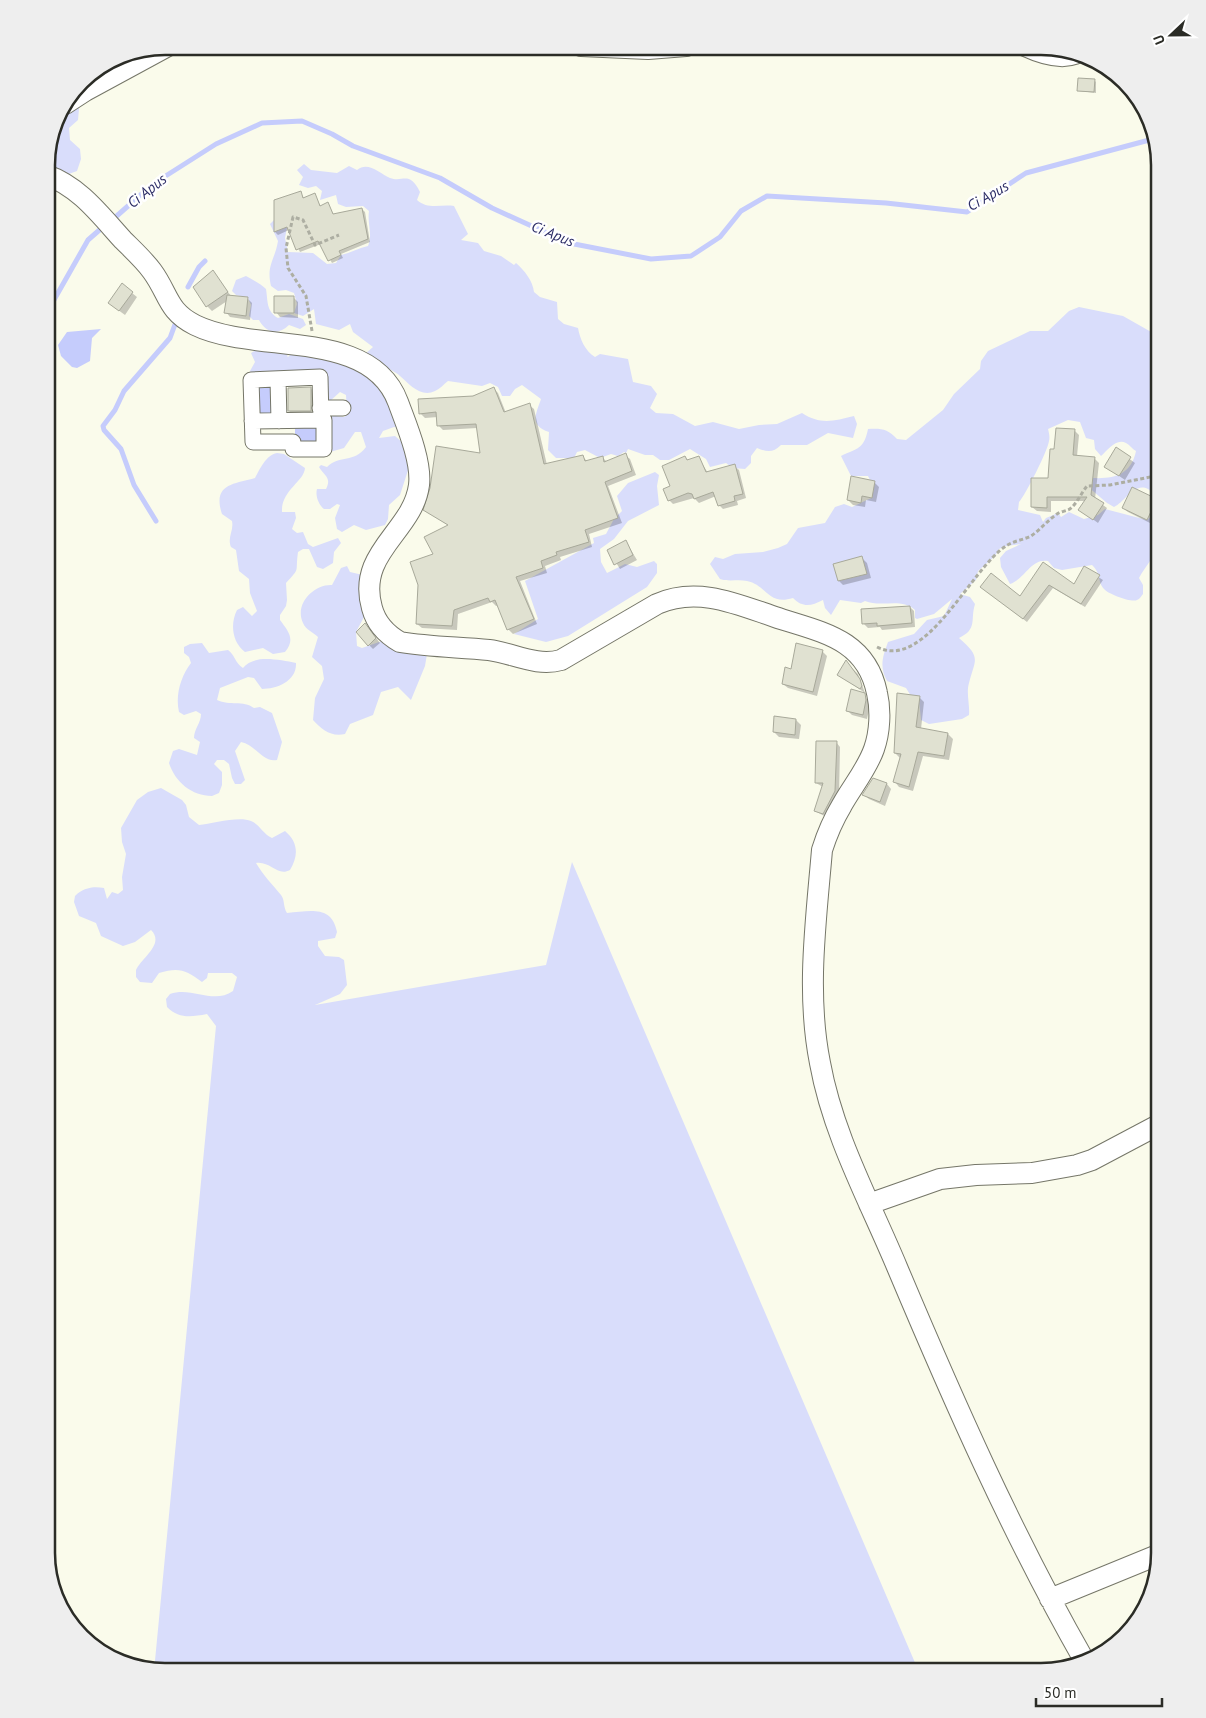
<svg xmlns="http://www.w3.org/2000/svg" width="1206" height="1718" font-family="'PT Sans',sans-serif">
  <style>
    .green { fill: #d9ddfb }
    .water { fill: #c5ccfc }
    .shadow { fill: #0003 }
    .lines { fill: none; stroke-linecap: round; stroke-linejoin: round }
    .stream { stroke: #c5ccfc; stroke-width: 5 }
    .building { fill: #e0e1d1; stroke: #a8a99a }
    .pedestrian-casing { stroke: #757668; stroke-width: 17 }
    .minor-casing { stroke: #757668; stroke-width: 22 }
    .path { stroke: #adaea2; stroke-width: 3; stroke-dasharray: 4 2.5; stroke-linecap: butt }
    .pedestrian { stroke: #fff; stroke-width: 15 }
    .minor { stroke: #fff; stroke-width: 20 }
    .labels { text-anchor: middle; stroke-width: 5; stroke-linejoin: round; paint-order: stroke }
    .water-label { font-size: 15px; font-style: italic; fill: #2c2d66; stroke: #fff }
    .rim { fill: none; stroke: #2b2c26; stroke-width: 2.5 }
  </style>
  <rect width="100%" height="100%" fill="#fafbeb"/>
  <path class="green" d="M 129,53 L 125,64 L 80,98 L 78,120 L 69,128 L 70,140 L 80,149 L 81,159 L 77,171 L 66,175 L 46,175 L 46,157 L 55,119 L 81,81 L 120,55 Z
    M 304,164 L 311,170 L 337,173 L 349,166 L 357,170 C 368,161 379,173 390,178 C 403,183 409,170 420,192 L 417,200 C 428,210 441,204 454,206 L 468,234 L 461,240 L 478,243 L 484,251 L 501,256 L 514,265 L 516,263 C 524,270 533,281 534,292 L 540,297 L 557,302 L 558,319 L 564,324 L 578,328 C 580,339 585,351 595,357 L 600,354 L 628,359 L 633,382 L 651,386 L 657,394 L 650,408 L 656,413 L 673,414 L 695,426 L 713,422 L 739,429 L 759,425 L 777,424 L 802,413 C 820,425 834,421 854,416 L 857,424 L 853,438 L 828,433 L 807,445 L 781,445 C 773,453 767,452 757,448 L 751,456 L 751,463 L 745,469 L 733,468 L 726,463 L 710,467 L 706,459 L 690,449 L 669,460 L 660,460 L 653,455 L 645,455 L 628,449 L 626,453 L 624,452 L 618,456 L 611,454 L 600,458 L 585,450 L 577,452 L 574,458 L 556,458 L 548,450 L 549,432 C 529,425 536,414 541,399 L 522,385 L 515,389 L 510,396 L 502,396 L 498,387 L 490,383 L 482,386 L 448,381 C 444,384 440,389 435,391 C 421,398 409,384 400,376 C 395,371 389,370 384,365 L 403,429 L 394,427 L 383,431 L 379,438 L 395,436 L 403,443 L 412,458 L 400,495 L 389,505 L 388,519 L 385,525 L 366,530 L 354,525 L 342,532 L 337,529 L 335,518 L 340,505 L 337,504 L 330,509 L 324,509 C 319,505 315,496 317,489 L 326,489 C 332,477 324,476 319,467 L 321,465 L 327,467 C 341,454 353,464 366,447 L 361,432 L 355,432 L 344,448 L 330,452 L 329,415 L 344,417 L 347,415 L 346,395 L 340,392 L 329,402 L 304,374 L 295,370 L 289,377 L 276,371 L 267,375 L 251,373 L 250,371 L 255,362 L 251,353 L 259,348 L 290,352 L 287,356 L 288,357 L 293,352 L 365,354 L 373,347 L 353,332 L 350,324 L 339,330 L 316,324 L 314,309 L 303,316 L 294,313 L 297,304 L 294,293 L 286,290 L 278,291 L 271,286 C 266,265 275,260 278,241 L 270,224 L 276,218 L 288,222 L 285,238 L 288,252 L 313,253 L 327,264 L 336,263 L 341,255 C 351,253 358,248 368,246 C 373,234 367,224 369,211 L 363,206 L 346,207 L 338,204 L 336,195 L 320,200 L 322,191 L 316,186 L 308,188 L 299,185 L 303,177 L 297,170 Z
    M 246,276 C 253,280 261,284 266,289 C 268,301 266,311 278,318 L 289,314 L 303,319 L 306,325 L 300,329 L 289,325 C 278,336 266,333 259,320 L 253,320 L 249,316 L 251,305 L 248,298 L 236,295 L 232,291 L 236,280 Z
    M 1079,307 L 1123,316 L 1153,333 L 1160,339 L 1160,499 C 1154,497 1153,492 1148,489 C 1134,482 1125,502 1114,507 L 1107,503 L 1087,486 L 1093,478 C 1114,479 1131,475 1136,451 C 1132,449 1130,445 1126,443 C 1116,438 1108,450 1101,456 L 1095,449 L 1094,440 L 1086,438 L 1080,422 L 1068,420 L 1048,429 C 1049,433 1050,437 1049,441 C 1048,450 1025,496 1019,502 L 1018,510 L 1040,515 L 1043,522 L 1046,518 L 1058,513 L 1061,517 L 1069,512 L 1084,519 L 1098,515 L 1105,509 L 1147,520 L 1160,509 L 1160,537 L 1155,542 C 1157,556 1146,565 1139,578 L 1143,585 L 1143,594 C 1141,596 1140,599 1137,600 C 1132,603 1108,594 1104,589 C 1097,581 1102,575 1092,565 L 1062,570 L 1054,568 L 1048,561 C 1031,558 1026,578 1010,584 L 1001,567 L 1000,558 L 1006,551 L 1021,544 L 1006,546 L 999,549 L 995,556 L 978,571 L 976,580 L 960,594 L 970,597 L 975,604 C 970,620 978,629 959,638 C 982,658 975,659 969,683 C 966,693 970,705 969,715 L 962,719 L 929,724 L 921,720 L 919,700 L 911,696 L 906,688 L 887,681 C 879,666 883,656 888,642 L 914,634 L 927,620 L 944,616 L 952,599 L 934,614 L 917,619 L 915,618 L 915,610 C 901,597 882,608 865,601 L 861,603 L 840,600 L 831,615 L 825,608 L 823,600 C 811,606 803,608 793,598 C 768,606 767,585 747,581 C 738,579 729,582 720,579 L 710,564 L 715,557 L 723,559 L 735,554 L 763,552 L 778,548 L 787,544 L 798,528 L 825,523 L 835,507 L 844,504 L 852,507 L 871,498 L 872,484 L 868,476 L 851,476 L 841,456 C 858,448 864,449 868,429 C 881,428 888,429 897,439 L 906,440 L 943,410 L 954,394 L 980,369 L 981,361 L 988,351 L 1030,331 L 1048,331 L 1069,311 Z
    M 277,453 L 284,454 L 305,468 C 304,482 281,490 282,512 L 295,512 L 296,518 L 292,529 L 297,533 L 303,532 L 308,544 L 313,547 L 338,538 L 341,543 L 334,552 L 333,563 L 323,569 L 317,567 L 309,549 L 303,549 L 298,552 C 295,573 301,567 286,583 L 287,600 L 286,606 L 280,615 L 280,620 C 288,631 296,639 285,652 L 273,654 L 263,648 L 245,652 C 232,642 230,624 237,610 L 243,607 L 252,616 L 257,611 L 250,593 L 249,579 L 239,571 L 236,550 L 231,547 C 227,537 234,531 232,521 L 222,514 C 212,484 234,484 255,478 C 260,469 266,455 277,453 Z
    M 655,472 L 659,475 L 657,486 L 659,505 L 628,521 L 614,539 L 600,549 L 601,562 L 607,573 L 625,564 L 637,567 L 654,561 L 657,564 L 657,573 L 647,587 L 568,636 L 546,642 L 514,634 L 538,619 L 525,581 L 594,543 L 593,538 L 606,534 L 614,519 L 622,511 L 617,496 L 628,483 Z
    M 347,566 L 350,572 L 363,575 L 370,617 L 364,617 L 356,632 L 357,646 L 362,648 L 382,641 L 427,654 L 425,666 L 411,700 L 398,687 L 381,692 L 373,715 L 350,724 L 345,734 C 331,737 322,730 313,720 L 315,698 L 324,679 L 322,666 L 312,657 L 318,637 C 313,632 306,630 303,623 C 294,604 314,584 332,585 L 341,568 Z
    M 202,643 L 209,653 L 228,650 C 235,655 235,663 243,668 C 254,654 279,660 296,663 C 297,681 277,689 262,689 L 254,678 L 248,677 L 220,688 L 217,700 C 230,706 243,700 254,708 L 260,707 L 272,713 L 282,742 L 277,760 C 263,763 256,745 241,742 L 235,751 L 245,780 L 241,784 L 235,784 L 232,778 L 229,764 L 224,760 L 217,760 L 214,764 L 222,772 L 222,785 L 219,793 L 212,796 C 192,796 175,782 169,763 L 173,751 L 179,749 L 197,755 L 200,742 L 194,738 C 194,729 201,723 201,714 L 196,711 L 184,715 L 179,712 C 175,695 181,676 191,663 L 189,657 L 184,653 L 184,647 L 190,644 Z
    M 161,788 L 182,800 L 186,805 L 189,817 L 199,825 C 212,824 238,816 251,821 C 259,824 263,834 272,838 L 285,831 C 298,842 299,855 290,870 C 277,877 271,861 256,863 C 263,875 272,884 281,895 C 285,900 283,907 287,913 C 310,911 332,905 337,932 L 335,938 L 318,941 L 318,946 L 325,956 L 339,957 L 344,960 L 347,985 L 340,994 L 315,1005 L 546,965 L 572,862 L 919,1672 L 154,1671 L 216,1026 L 207,1014 C 191,1017 179,1019 167,1007 L 166,999 L 170,994 C 192,986 213,1005 233,991 L 237,977 L 232,973 L 208,973 L 207,978 L 202,982 C 186,970 179,967 159,973 L 152,983 L 140,982 L 136,977 L 136,970 C 142,957 165,944 151,930 L 135,942 L 123,946 L 101,936 L 96,923 L 79,916 L 74,902 L 75,896 C 83,888 93,886 104,888 L 107,899 L 112,892 L 118,894 L 123,890 L 122,877 L 126,854 L 122,842 L 121,828 L 137,800 L 148,792 Z"/>
  <path class="water" d="M 101,329 L 92,338 L 90,361 L 77,368 L 72,367 L 61,356 L 58,345 L 67,332 Z
    M 255,384 L 276,384 L 277,416 L 255,416 Z
    M 322,423 L 323,445 L 295,446 L 295,424 Z"/>
  <path class="shadow" d="M 1094,80 L 1096,82 L 1096,93 L 1079,91 Z
    M 300,192 L 304,198 L 314,194 L 321,207 L 328,204 L 334,215 L 362,209 L 365,212 L 370,242 L 341,254 L 343,258 L 332,263 L 321,244 L 300,252 L 289,230 L 278,235 L 275,232 L 275,201 Z
    M 213,272 L 231,296 L 248,299 L 252,303 L 250,320 L 230,317 L 226,312 L 227,301 L 212,311 L 207,306 L 194,288 Z
    M 122,285 L 137,297 L 125,315 L 114,307 Z
    M 293,297 L 298,302 L 298,318 L 280,317 L 276,312 Z
    M 310,388 L 318,396 L 318,418 L 297,418 L 289,411 Z
    M 494,389 L 498,393 L 506,413 L 529,405 L 534,409 L 547,465 L 583,457 L 588,462 L 603,458 L 607,462 L 625,455 L 630,459 L 636,475 L 608,486 L 622,523 L 589,534 L 592,547 L 560,557 L 561,560 L 545,566 L 547,573 L 520,581 L 537,624 L 513,634 L 508,629 L 499,605 L 496,606 L 492,602 L 458,614 L 457,630 L 422,628 L 417,624 L 419,585 L 449,526 L 425,510 L 482,455 L 477,428 L 443,430 L 438,425 L 438,417 L 425,418 L 420,413 Z
    M 1074,430 L 1079,435 L 1077,456 L 1094,458 L 1099,463 L 1095,499 L 1107,508 L 1098,523 L 1080,510 L 1086,501 L 1051,501 L 1051,512 L 1037,511 L 1032,507 L 1049,480 L 1056,450 Z
    M 1116,449 L 1135,463 L 1125,480 L 1106,467 Z
    M 685,457 L 689,461 L 698,457 L 708,473 L 734,466 L 739,470 L 746,498 L 737,501 L 738,505 L 723,509 L 719,505 L 716,496 L 699,503 L 694,498 L 673,504 L 669,500 L 672,487 Z
    M 874,482 L 879,487 L 876,502 L 866,500 L 865,507 L 853,505 L 848,500 Z
    M 1156,500 L 1160,507 L 1152,524 L 1128,512 L 1123,508 Z
    M 626,542 L 637,560 L 620,569 L 608,550 Z
    M 862,558 L 867,563 L 871,578 L 843,585 L 839,581 Z
    M 1043,564 L 1075,586 L 1084,568 L 1103,580 L 1085,607 L 1053,588 L 1027,622 L 985,590 L 1020,598 Z
    M 910,607 L 914,611 L 915,627 L 882,630 L 880,627 L 868,628 L 863,623 Z
    M 370,630 L 380,643 L 373,649 L 369,645 Z
    M 822,651 L 827,656 L 817,696 L 788,688 L 783,684 L 792,670 Z
    M 846,662 L 858,674 L 865,693 L 839,675 Z
    M 864,694 L 870,705 L 867,719 L 852,715 L 847,710 Z
    M 919,697 L 924,702 L 921,729 L 948,734 L 953,739 L 949,760 L 923,756 L 913,791 L 899,787 L 895,782 L 900,758 L 895,753 Z
    M 796,720 L 801,725 L 799,739 L 779,737 L 774,732 Z
    M 836,742 L 840,747 L 839,796 L 828,818 L 815,811 L 823,787 L 816,783 Z
    M 873,779 L 887,784 L 891,789 L 885,806 L 869,799 L 864,795 Z"/>
  <g class="lines">
    <path class="stream" d="M 111,221 L 153,184 L 216,144 L 262,123 L 302,121 L 332,134 L 353,146 L 440,178 L 492,208 L 569,243 L 651,259 L 691,256 L 720,237 L 741,211 L 767,196 L 886,203 L 967,212 L 1026,173 L 1153,139
      M 188,287 L 199,267 L 205,261
      M 46,314 L 88,240 L 104,226
      M 156,521 L 134,485 L 121,449 L 104,430 L 103,426 L 115,410 L 124,391 L 170,338 L 177,319"/>
  </g>
  <path class="building" d="M 1078,78 L 1095,79 L 1094,92 L 1077,91 Z
    M 301,191 L 303,198 L 315,193 L 320,206 L 328,202 L 333,214 L 362,208 L 368,239 L 339,251 L 341,255 L 328,261 L 318,241 L 296,250 L 287,227 L 274,232 L 274,200 Z
    M 213,270 L 228,292 L 206,307 L 193,287 Z
    M 122,283 L 133,292 L 119,311 L 108,303 Z
    M 227,295 L 248,297 L 246,316 L 224,313 Z
    M 274,296 L 294,296 L 294,313 L 274,313 Z
    M 311,387 L 311,411 L 288,411 L 288,388 Z
    M 494,387 L 504,412 L 530,403 L 544,464 L 583,455 L 585,461 L 603,456 L 604,462 L 626,453 L 632,471 L 605,482 L 618,518 L 585,530 L 589,542 L 556,552 L 557,555 L 541,561 L 543,568 L 516,577 L 534,619 L 507,630 L 495,600 L 490,602 L 488,598 L 454,610 L 452,626 L 416,624 L 418,585 L 410,562 L 433,554 L 424,537 L 448,525 L 423,510 L 430,488 L 436,446 L 480,453 L 476,424 L 437,426 L 436,412 L 419,414 L 418,399 L 473,396 Z
    M 1056,428 L 1075,429 L 1073,455 L 1095,457 L 1091,495 L 1104,503 L 1093,520 L 1078,510 L 1087,497 L 1047,497 L 1047,508 L 1031,507 L 1031,478 L 1048,478 L 1050,449 L 1054,449 Z
    M 1116,447 L 1131,457 L 1119,476 L 1104,467 Z
    M 685,456 L 687,460 L 699,456 L 706,472 L 735,464 L 743,494 L 734,496 L 735,501 L 718,506 L 713,492 L 694,499 L 692,494 L 688,493 L 668,501 L 663,489 L 670,486 L 662,466 Z
    M 851,476 L 875,481 L 872,498 L 862,496 L 861,503 L 847,500 Z
    M 1132,487 L 1157,499 L 1147,520 L 1122,508 Z
    M 626,540 L 633,555 L 614,565 L 607,550 Z
    M 862,556 L 867,574 L 838,581 L 833,564 Z
    M 1043,562 L 1074,584 L 1084,566 L 1100,575 L 1081,604 L 1049,585 L 1023,619 L 980,587 L 991,573 L 1020,596 Z
    M 910,606 L 912,623 L 877,626 L 877,623 L 862,624 L 861,609 Z
    M 365,623 L 376,638 L 368,646 L 356,632 Z
    M 796,643 L 823,650 L 813,692 L 782,684 L 785,667 L 791,669 Z
    M 846,660 L 860,679 L 862,686 L 860,689 L 837,675 Z
    M 851,689 L 865,693 L 866,700 L 863,715 L 846,711 Z
    M 897,693 L 920,696 L 916,727 L 948,733 L 944,756 L 918,752 L 909,787 L 893,782 L 901,754 L 894,753 Z
    M 774,716 L 796,719 L 795,735 L 773,732 Z
    M 816,741 L 837,741 L 835,791 L 823,814 L 814,811 L 823,783 L 815,783 Z
    M 873,778 L 887,783 L 880,802 L 862,795 Z"/>
  <g class="lines">
    <g class="pedestrian-casing">
      <path id="pedestrian" d="M 278,379 L 279,421
        M 320,408 L 343,408
        M 252,421 L 321,420 L 324,420 L 324,449 L 293,449 L 293,442 L 253,442 L 251,380 L 320,377 L 321,420"/>
    </g>
    <g class="minor-casing">
      <path id="minor" d="M 581,46 L 648,49 L 686,46
        M 1025,46 C 1040,53 1059,60 1075,54
        M 65,104 L 85,91 L 168,46
        M 46,175 C 79,186 101,216 123,240 C 133,250 144,260 152,271 C 169,294 167,311 195,325 C 256,355 370,327 398,402 C 406,424 422,461 419,485 C 413,532 356,552 372,608 C 376,623 386,634 400,642 C 429,647 459,647 489,650 C 513,653 536,667 561,660 L 657,604 C 697,586 737,604 775,617 C 820,632 866,638 877,693 C 881,710 880,732 874,749 C 867,769 852,787 842,805 C 833,820 827,834 822,850 C 816,921 806,993 820,1063 C 833,1135 869,1200 897,1267 C 953,1400 1012,1534 1084,1660
        M 869,1204 L 940,1179 L 976,1175 L 1032,1173 L 1077,1165 L 1092,1160 L 1160,1124
        M 1050,1599 L 1160,1554"/>
    </g>
    <path class="path" d="M 312,331 L 306,296 L 288,268 L 286,248 L 293,217 L 303,220 L 315,245 L 339,235
      M 877,647 C 926,672 971,568 1006,546 C 1013,541 1023,540 1031,536 C 1040,530 1048,520 1057,514 C 1061,511 1068,511 1071,508 C 1077,503 1082,492 1087,486 L 1110,485 L 1160,475"/>
    <use href="#pedestrian" class="pedestrian"/>
    <use href="#minor" class="minor"/>
  </g>
  <g class="labels">
    <g class="water-label">
      <text transform="translate(147 191) rotate(-38)" y="5">Ci Apus</text>
      <text transform="translate(988 196) rotate(-30)" y="5">Ci Apus</text>
      <text transform="translate(553 234) rotate(22)" y="5">Ci Apus</text>
    </g>
  </g>
  <path d="M0 0H1206V1718H0ZM165 55H1041A110 110 0 0 1 1151 165V1553A110 110 0 0 1 1041 1663H165A110 110 0 0 1 55 1553V165A110 110 0 0 1 165 55Z" fill="#eee" fill-rule="evenodd"/>
  <path class="rim" d="M165 55H1041A110 110 0 0 1 1151 165V1553A110 110 0 0 1 1041 1663H165A110 110 0 0 1 55 1553V165A110 110 0 0 1 165 55Z"/>
  <g transform="translate(1171 35) rotate(248)" stroke="#ffffff" stroke-width="4" paint-order="stroke">
  <path d="M0-4L9 19L0 12L-9 19Z" fill="#2b2c26"/>
  <text y="-8" font-size="14" font-weight="bold" text-anchor="middle" fill="#2b2c26">U</text>
  </g>
  <path d="M1036 1698v8h126v-8" fill="none" stroke="#2b2c26" stroke-width="2.5"/>
  <text x="1044" y="1698" font-size="15" fill="#2b2c26" stroke="#ffffff" stroke-width="4" paint-order="stroke">50 m</text>
</svg>
